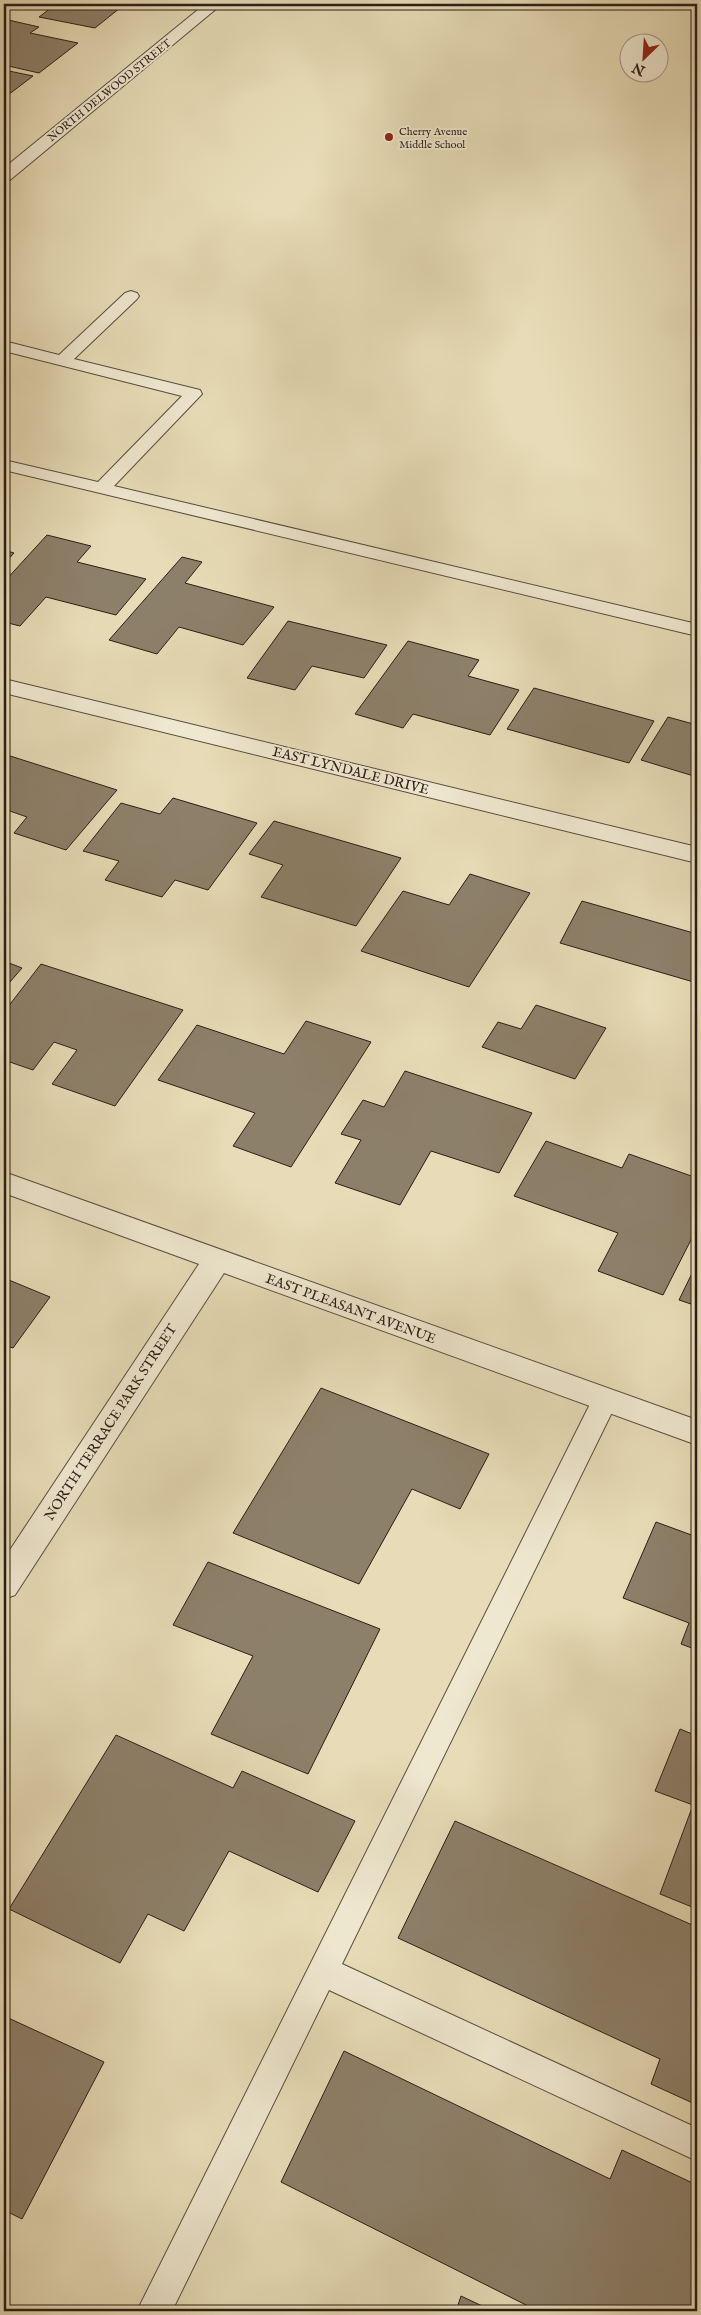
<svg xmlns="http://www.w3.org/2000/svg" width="701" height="2315" font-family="'IM FELL English',serif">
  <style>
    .building { fill: #8d806a; stroke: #2b1d17 }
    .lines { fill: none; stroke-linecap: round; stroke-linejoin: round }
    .service-casing { stroke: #5a4d3f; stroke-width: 2 }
    .minor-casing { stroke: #5a4d3f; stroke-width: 2 }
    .service { fill: #efe8d0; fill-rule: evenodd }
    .minor { fill: #efe8d0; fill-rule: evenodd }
    .poi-dot { fill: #8f2418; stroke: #efe8d0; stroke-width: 2 }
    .labels { text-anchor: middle; stroke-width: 4; stroke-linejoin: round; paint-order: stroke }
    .far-street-label { font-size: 11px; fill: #2b1d17; stroke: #efe8d0 }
    .far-poi-label { font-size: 11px; fill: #2b1d17; stroke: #efe8d0; text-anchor: start }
    .street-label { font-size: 14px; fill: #2b1d17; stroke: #efe8d0 }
  </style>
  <rect width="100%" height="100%" fill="#e7dcb7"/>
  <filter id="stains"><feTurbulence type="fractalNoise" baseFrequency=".004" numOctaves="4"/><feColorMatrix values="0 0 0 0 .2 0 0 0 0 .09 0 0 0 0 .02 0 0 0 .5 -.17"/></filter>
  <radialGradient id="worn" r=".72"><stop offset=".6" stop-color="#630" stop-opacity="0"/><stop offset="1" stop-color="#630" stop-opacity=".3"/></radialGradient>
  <path class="building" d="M 56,4 L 125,4 L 95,28 L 39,17 Z
    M 4,19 L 39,27 L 30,33 L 78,43 L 39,73 L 4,65 Z
    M 4,70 L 33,76 L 4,98 Z
    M 47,535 L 91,546 L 77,562 L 146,579 L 116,615 L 46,597 L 20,626 L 4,622 L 4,582 Z
    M 4,550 L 14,553 L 4,564 Z
    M 182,557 L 202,562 L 185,583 L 274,607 L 243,645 L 179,627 L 157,654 L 109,640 Z
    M 288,621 L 387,645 L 364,678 L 312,666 L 295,690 L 247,678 Z
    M 408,641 L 479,660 L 468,676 L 519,690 L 490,735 L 413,714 L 403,728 L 355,714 Z
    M 534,688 L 654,721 L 629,763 L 507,729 Z
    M 668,717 L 697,725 L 697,777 L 641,760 Z
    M 4,754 L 117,790 L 66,850 L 14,833 L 27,817 L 4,809 Z
    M 173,798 L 257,823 L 208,890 L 175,880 L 162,897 L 105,880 L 119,861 L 83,851 L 121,803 L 160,814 Z
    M 274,821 L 401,858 L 356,926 L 261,897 L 283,865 L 249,854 Z
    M 470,874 L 530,893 L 469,987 L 361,951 L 403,891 L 449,905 Z
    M 582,901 L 697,934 L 697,983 L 560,943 Z
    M 4,961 L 22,968 L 4,989 Z
    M 41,964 L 183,1010 L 115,1106 L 52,1084 L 77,1050 L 54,1042 L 33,1070 L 4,1060 L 4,1012 Z
    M 536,1005 L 606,1028 L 575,1079 L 482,1047 L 498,1022 L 521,1029 Z
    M 306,1021 L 371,1042 L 291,1167 L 233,1146 L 255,1113 L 158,1080 L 197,1025 L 284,1054 Z
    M 405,1071 L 532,1113 L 499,1173 L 431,1151 L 400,1205 L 335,1183 L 361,1140 L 341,1134 L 363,1100 L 384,1107 Z
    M 546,1141 L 622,1168 L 629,1154 L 697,1178 L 697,1228 L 663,1295 L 598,1271 L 618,1233 L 514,1196 Z
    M 697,1263 L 697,1306 L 679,1300 Z
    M 4,1278 L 50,1297 L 13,1348 L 4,1345 Z
    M 321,1388 L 489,1454 L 460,1509 L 412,1489 L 359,1584 L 233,1533 Z
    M 656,1522 L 697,1537 L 697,1650 L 681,1644 L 689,1623 L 623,1598 Z
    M 208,1562 L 380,1629 L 308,1774 L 211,1734 L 253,1656 L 173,1625 Z
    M 680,1729 L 697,1736 L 697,1909 L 660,1894 L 693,1805 L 655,1791 Z
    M 116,1735 L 233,1788 L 242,1771 L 355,1821 L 318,1892 L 229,1851 L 184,1931 L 148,1914 L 120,1963 L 9,1909 Z
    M 455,1821 L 697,1927 L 697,2105 L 651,2084 L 660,2059 L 398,1938 Z
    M 4,2016 L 104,2062 L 22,2219 L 4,2210 Z
    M 344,2051 L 610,2179 L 622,2150 L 697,2185 L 697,2311 L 538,2311 L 281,2182 Z
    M 461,2296 L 493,2311 L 456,2311 Z"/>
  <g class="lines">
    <g class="service-casing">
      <path id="service" d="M 131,291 L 137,293 L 139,296 L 137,299 L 74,359 L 200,390 L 202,394 L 114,486 L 697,624 L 697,636 L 4,470 L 4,460 L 98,482 L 182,396 L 4,351 L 4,341 L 59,355 L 125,293 Z
        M 605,1389 L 614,1393 L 618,1400 L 342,1964 L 697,2128 L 697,2161 L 329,1990 L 172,2311 L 137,2311 L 592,1400 L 596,1393 Z"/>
    </g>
    <g class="minor-casing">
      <path id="minor" d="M 205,4 L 222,4 L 10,180 L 4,181 L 4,168 Z
        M 4,679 L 697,847 L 697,863 L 4,693 Z
        M 4,1172 L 697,1420 L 697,1445 L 224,1273 L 15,1595 L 4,1599 L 4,1559 L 199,1264 L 4,1193 Z"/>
    </g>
    <use href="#service" class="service"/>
    <use href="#minor" class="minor"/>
  </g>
  <circle class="poi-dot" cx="389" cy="137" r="5"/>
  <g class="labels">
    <g class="far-street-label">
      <text transform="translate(109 90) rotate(-39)" y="4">NORTH DELWOOD STREET</text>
    </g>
    <g class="far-poi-label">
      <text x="399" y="135">Cherry Avenue<tspan x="399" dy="13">Middle School</tspan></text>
    </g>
    <g class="street-label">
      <text transform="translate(351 770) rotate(14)" y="5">EAST LYNDALE DRIVE</text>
      <text transform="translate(351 1308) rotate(20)" y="5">EAST PLEASANT AVENUE</text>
      <text transform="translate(110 1422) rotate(-57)" y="5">NORTH TERRACE PARK STREET</text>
    </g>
  </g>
  <rect width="701" height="2315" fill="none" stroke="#e7dcb7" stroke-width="20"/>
  <rect x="5" y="5" width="691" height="2305" fill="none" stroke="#2b1d17" stroke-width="2.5"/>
  <rect x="10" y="10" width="681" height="2295" fill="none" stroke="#2b1d17"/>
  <g transform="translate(644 58) rotate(205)"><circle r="24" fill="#efe8d0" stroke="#a19786"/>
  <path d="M0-4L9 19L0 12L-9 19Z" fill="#8f2418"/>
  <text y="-8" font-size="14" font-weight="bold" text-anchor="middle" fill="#2b1d17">N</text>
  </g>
  <rect width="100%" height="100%" filter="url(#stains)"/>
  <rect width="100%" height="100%" fill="url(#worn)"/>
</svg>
